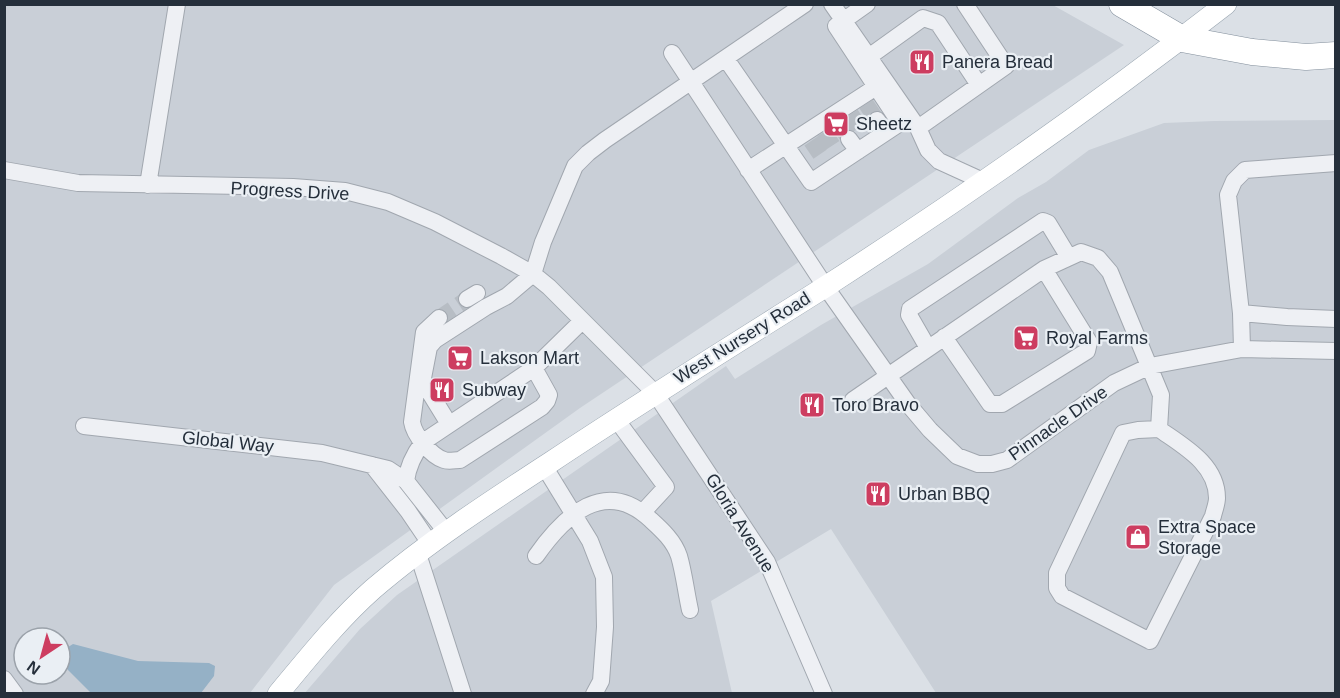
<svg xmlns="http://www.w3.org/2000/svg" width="1340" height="698" font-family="Arial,sans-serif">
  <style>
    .built { fill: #c9cfd7; fill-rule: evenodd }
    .water { fill: #95b1c6 }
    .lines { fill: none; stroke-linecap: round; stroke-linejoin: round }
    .stream { stroke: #95b1c6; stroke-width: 4.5 }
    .minor-tunnel { stroke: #b7bdc4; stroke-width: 16; stroke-dasharray: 16 8; stroke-linecap: butt }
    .minor-casing { stroke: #a1a7af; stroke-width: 18 }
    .major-casing { stroke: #9aa6b1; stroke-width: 22 }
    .highway-casing { stroke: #838f9c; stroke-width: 27 }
    .minor { stroke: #eef0f4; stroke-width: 16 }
    .major { stroke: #fff; stroke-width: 21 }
    .highway { stroke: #fff; stroke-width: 26 }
    .labels { text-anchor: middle; stroke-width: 4.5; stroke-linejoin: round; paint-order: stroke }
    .poi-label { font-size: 18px; fill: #252f3b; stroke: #eaeff4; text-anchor: start }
    .street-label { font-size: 18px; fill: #252f3b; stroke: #eaeff4 }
  </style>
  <rect width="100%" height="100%" fill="#dbe0e6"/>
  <path class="built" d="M 1051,4 L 1124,45 L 580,408 L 334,585 L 250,693 L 5,694 L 4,5 ZM 24,638 L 60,638 L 60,674 L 24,674 Z
    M 1335,120 L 1335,693 L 936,693 L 831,529 L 711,601 L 732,693 L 304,694 L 360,629 L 397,595 L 726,366 L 735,379 L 821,325 L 928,264 L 1018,198 L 1046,182 L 1089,150 L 1164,123 L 1214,121 Z"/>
  <path class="water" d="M 73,644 L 138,661 L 209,663 L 215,666 L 214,676 L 201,693 L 91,693 L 68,670 L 60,657 L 65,649 Z"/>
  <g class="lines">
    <path class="stream" d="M 1335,694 L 1336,693"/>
    <path class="minor-tunnel" d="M 866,104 L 877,120
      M 851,114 L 862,131
      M 838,122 L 849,139
      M 824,132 L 835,149
      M 811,141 L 822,157
      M 439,318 L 467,299"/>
    <g class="minor-casing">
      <path id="minor" d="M 832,4 L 918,128 L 928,150 L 939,161 L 985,182
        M 672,53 L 825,286 L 908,404 L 930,430 L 957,456 L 978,464 L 992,464 L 1007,460 L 1114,383 L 1150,366 L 1242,349 L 1336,351
        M 870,56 L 923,18 L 938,23 L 979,85
        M 726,59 L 811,182 L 900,123 L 836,26 L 867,4
        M 877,120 L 886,132
        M 918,128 L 1006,66 L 965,4
        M 849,139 L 858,151
        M 4,170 L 78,183 L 293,187 L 345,191 L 388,202 L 435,222 L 501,256 L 533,274 L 549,287 L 655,393 L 767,562 L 824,694
        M 748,170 L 876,87
        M 148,185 L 177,4
        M 467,299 L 477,293
        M 1241,313 L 1228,195 L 1234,181 L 1245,170 L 1336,163
        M 439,318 L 424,332 L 412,422 C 414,435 431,456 444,460 C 449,462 455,460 460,460 L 542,407 L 547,401 L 549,395 L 534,368
        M 944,337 L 990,404 L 1002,404 L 1087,351 L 1089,342 L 1044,269
        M 928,348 L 909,315 L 910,309 L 1043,221 L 1048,223 L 1068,256
        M 1242,349 L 1241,313 L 1287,317 L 1336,319
        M 853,400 L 1044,269 L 1081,252 L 1098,258 L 1110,272 L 1161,395 L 1159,429 C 1183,446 1217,464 1217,498 C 1217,504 1214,511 1213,516 L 1150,641 L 1062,596 L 1057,588 L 1057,573 L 1123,433 L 1138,430 L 1159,429
        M 616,419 L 666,487 L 643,512
        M 449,424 L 425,385 L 423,378 L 429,347 L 435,340 L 486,307 L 507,296 L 533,274 L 543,242 L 575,166 L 588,153 L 605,140 L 805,4
        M 84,426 L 322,453 L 388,469 L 406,481 L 447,533
        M 372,465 L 408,511 L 431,545
        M 544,466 L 590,541 L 604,577 L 605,627 L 601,681 L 594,694
        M 406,481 C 408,465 414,454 423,442 L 534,368 L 582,321
        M 418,554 L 463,694
        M 536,556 C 564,516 605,476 651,520 C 662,530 674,541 679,556 C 684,573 686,592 690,610
        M 4,679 L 15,694"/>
    </g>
    <g class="major-casing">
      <path id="major" d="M 278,694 C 308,658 338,620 373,589 C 428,542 491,501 551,462 C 641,402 733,345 825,287 C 963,198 1096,105 1226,4"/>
    </g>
    <g class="highway-casing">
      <path id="highway" d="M 1122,4 L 1182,39 L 1252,52 L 1306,57 L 1336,55"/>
    </g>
    <use href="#minor" class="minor"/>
    <use href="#major" class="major"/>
    <use href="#highway" class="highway"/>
  </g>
  <defs>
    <g id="restaurant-square" transform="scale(1.35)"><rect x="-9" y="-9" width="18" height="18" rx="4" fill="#cd3d60" stroke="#eaeff4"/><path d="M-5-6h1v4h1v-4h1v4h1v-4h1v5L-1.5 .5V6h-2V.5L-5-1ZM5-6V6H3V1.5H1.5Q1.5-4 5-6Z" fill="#fff"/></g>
    <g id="supermarket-square" transform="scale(1.35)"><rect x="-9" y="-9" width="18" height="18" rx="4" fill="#cd3d60" stroke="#eaeff4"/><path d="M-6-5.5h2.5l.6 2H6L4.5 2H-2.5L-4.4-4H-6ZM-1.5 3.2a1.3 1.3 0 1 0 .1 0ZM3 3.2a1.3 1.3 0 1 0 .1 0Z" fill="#fff"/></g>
    <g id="shop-square" transform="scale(1.35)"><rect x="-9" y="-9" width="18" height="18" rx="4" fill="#cd3d60" stroke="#eaeff4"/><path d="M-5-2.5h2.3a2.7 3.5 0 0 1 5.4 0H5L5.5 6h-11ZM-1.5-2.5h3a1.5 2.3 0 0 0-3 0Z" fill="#fff"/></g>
  </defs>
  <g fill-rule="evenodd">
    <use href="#restaurant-square" x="922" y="62"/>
    <use href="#supermarket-square" x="836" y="124"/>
    <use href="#supermarket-square" x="1026" y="338"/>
    <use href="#supermarket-square" x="460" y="358"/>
    <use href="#restaurant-square" x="442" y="390"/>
    <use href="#restaurant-square" x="812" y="405"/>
    <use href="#restaurant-square" x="878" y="494"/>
    <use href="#shop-square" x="1138" y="537"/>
  </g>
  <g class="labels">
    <g class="poi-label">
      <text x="942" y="68">Panera Bread</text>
      <text x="856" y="130">Sheetz</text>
      <text x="1046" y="344">Royal Farms</text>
      <text x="480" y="364">Lakson Mart</text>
      <text x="462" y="396">Subway</text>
      <text x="832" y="411">Toro Bravo</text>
      <text x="898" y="500">Urban BBQ</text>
      <text x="1158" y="533">Extra Space<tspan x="1158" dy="21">Storage</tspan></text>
    </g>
    <g class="street-label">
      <text transform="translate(290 191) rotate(3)" y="6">Progress Drive</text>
      <text transform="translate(742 338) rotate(-32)" y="6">West Nursery Road</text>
      <text transform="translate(1058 423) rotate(-35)" y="6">Pinnacle Drive</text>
      <text transform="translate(228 442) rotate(6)" y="6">Global Way</text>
      <text transform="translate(740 523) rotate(58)" y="6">Gloria Avenue</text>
    </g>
  </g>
  <rect width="1340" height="698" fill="none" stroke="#252f3b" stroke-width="12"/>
  <g transform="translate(42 656) rotate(216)"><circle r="28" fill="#eaeff4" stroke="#9ba2aa" stroke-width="1.5"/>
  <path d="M0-4.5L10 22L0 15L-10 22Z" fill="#cd3d60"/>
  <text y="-9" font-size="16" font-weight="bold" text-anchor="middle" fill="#252f3b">N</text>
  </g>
</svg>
